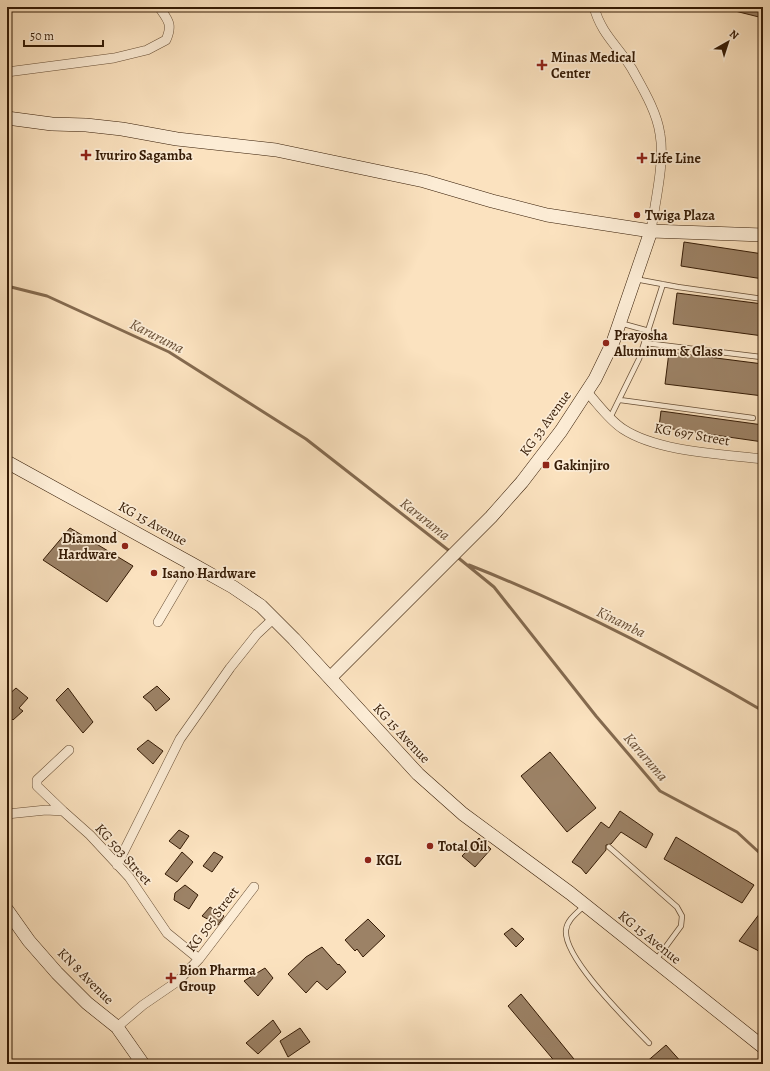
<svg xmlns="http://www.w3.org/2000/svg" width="770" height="1071" font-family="Alegreya,serif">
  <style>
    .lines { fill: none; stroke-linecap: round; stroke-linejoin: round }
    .stream { stroke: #846a4f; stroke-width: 3 }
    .building { fill: #9c8266; stroke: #351b05 }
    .lane-casing { stroke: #664d34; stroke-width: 6 }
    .street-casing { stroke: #664d34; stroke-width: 10 }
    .secondary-casing { stroke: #351b05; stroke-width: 14 }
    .lane { stroke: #fcecd5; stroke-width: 4.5 }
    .street { stroke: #fcecd5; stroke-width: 9 }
    .secondary { stroke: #fcecd5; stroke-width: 13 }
    .poi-dot { fill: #8f2418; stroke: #fcecd5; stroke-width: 1.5 }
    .labels { text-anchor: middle; stroke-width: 3.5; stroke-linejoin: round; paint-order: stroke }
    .poi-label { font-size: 14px; font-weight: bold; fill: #351b05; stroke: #fcecd5; text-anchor: start }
    .street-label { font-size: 14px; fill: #351b05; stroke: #fcecd5 }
    .water-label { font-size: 15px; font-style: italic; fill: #694f36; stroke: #fcecd5 }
  </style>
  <rect width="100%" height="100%" fill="#fbe2bf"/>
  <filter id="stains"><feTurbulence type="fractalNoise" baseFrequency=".005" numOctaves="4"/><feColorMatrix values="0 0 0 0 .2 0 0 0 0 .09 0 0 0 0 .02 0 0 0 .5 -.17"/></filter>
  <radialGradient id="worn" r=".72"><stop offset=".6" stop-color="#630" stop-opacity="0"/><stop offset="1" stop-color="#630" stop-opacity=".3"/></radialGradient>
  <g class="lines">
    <path class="stream" d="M 7,286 L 47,296 L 169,352 L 306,439 L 452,553
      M 456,556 L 494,587 L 596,716 L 660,791 L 737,832 L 763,856
      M 469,565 C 571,605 669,656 763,711"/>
  </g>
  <path class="building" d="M 731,7 L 763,7 L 763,18 L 731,10 Z
    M 684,242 L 763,254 L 763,279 L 681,266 Z
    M 677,293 L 763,304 L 763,336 L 673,324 Z
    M 669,352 L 763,364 L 763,396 L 665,384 Z
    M 661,411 L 763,425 L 763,442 L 659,427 Z
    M 70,528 L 133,566 L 107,602 L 43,560 Z
    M 157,686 L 170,699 L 156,711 L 151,704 L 143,697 Z
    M 16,688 L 28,698 L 19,708 L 23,711 L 13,720 L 7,714 L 7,696 Z
    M 68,688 L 93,722 L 83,733 L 56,700 Z
    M 148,740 L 163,751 L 153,764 L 137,749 Z
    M 550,752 L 596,808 L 567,832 L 521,776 Z
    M 620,811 L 653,834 L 646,848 L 621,832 L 611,844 L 606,845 L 606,850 L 586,874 L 581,868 L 572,862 L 601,822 L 609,828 Z
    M 179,830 L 189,836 L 180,849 L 169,841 Z
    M 676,837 L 754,885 L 742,903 L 664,859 Z
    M 479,838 L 491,849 L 475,867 L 462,856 Z
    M 182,852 L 193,862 L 177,882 L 165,874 Z
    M 214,852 L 223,857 L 212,872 L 203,866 Z
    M 185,885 L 198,895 L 189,909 L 174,900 L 175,893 Z
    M 210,907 L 224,916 L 218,925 L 202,916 Z
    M 763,909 L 763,956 L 757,950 L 739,941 Z
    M 368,919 L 385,936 L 363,957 L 357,949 L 355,951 L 345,940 Z
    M 512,928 L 524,939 L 516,947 L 504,934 Z
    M 322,947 L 338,965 L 339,964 L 346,972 L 327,990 L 317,981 L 306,993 L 288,974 L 306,957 Z
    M 265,968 L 273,978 L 258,996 L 244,981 Z
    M 521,994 L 578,1064 L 557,1064 L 508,1006 Z
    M 273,1020 L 281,1032 L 258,1054 L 246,1043 Z
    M 300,1028 L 310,1042 L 288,1057 L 280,1041 Z
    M 666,1045 L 683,1064 L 644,1064 Z"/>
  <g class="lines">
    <g class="lane-casing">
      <path id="lane" d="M 635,279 L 678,287 L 763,299
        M 620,323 L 649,331
        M 645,343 L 761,357
        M 620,400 L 753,418
        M 610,418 L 639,359 L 663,284
        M 609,847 L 677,907 L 682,916 L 681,926 L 656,960
        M 584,906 C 577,913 567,920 566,930 C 563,958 629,1022 649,1043"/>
    </g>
    <g class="street-casing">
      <path id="street" d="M 594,7 C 601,34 619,47 632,69 C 643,89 657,112 660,134 C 665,162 655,202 651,231
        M 7,72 L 114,58 L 147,50 L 166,40 C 173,24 168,20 159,7
        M 587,392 C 598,404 609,420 623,429 C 658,452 722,454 763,459
        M 158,622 L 192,564
        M 63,811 L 37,786 L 37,780 L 69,750
        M 7,814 L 46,810 L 63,811 L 90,835 L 129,877 L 167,933 L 199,959
        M 117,865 L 180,739 L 230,668 L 257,634 L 273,619
        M 117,1027 L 143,1005 L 178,981 L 199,959 L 254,887"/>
    </g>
    <g class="secondary-casing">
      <path id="secondary" d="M 7,118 L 52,124 L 86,125 L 122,129 L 177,139 L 276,150 L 424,181 L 492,201 L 547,215 L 651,231
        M 7,462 L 192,564 L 233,587 L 261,606 L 294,639 L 418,774 L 463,814 L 570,893 L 763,1047
        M 330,678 L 491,517 L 522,482 L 561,431 L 595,379 L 613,342 L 651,231 L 763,235
        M 7,910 L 29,941 L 57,973 L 87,1003 L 117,1027 L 143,1064"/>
    </g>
    <use href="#lane" class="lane"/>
    <use href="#street" class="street"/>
    <use href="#secondary" class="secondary"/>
  </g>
  <g class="poi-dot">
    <path d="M540 59h4v4h4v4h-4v4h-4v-4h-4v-4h4z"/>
    <path d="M84 149h4v4h4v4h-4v4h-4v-4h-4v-4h4z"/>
    <path d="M640 152h4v4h4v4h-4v4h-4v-4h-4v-4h4z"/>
    <circle cx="637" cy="215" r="4"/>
    <circle cx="606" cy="343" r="4"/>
    <rect x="542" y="461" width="8" height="8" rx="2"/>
    <circle cx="125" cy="546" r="4"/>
    <circle cx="154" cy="573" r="4"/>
    <circle cx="430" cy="846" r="4"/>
    <circle cx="368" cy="860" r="4"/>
    <path d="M169 972h4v4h4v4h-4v4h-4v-4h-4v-4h4z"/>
  </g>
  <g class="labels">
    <g class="poi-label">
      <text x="551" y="62">Minas Medical<tspan x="551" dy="16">Center</tspan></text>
      <text x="95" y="160">Ivuriro Sagamba</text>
      <text x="650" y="163">Life Line</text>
      <text x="645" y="220">Twiga Plaza</text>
      <text x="614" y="340">Prayosha<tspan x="614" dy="16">Aluminum &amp; Glass</tspan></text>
      <text x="554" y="470">Gakinjiro</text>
      <text x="117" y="543" text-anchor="end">Diamond<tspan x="117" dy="16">Hardware</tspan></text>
      <text x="162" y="578">Isano Hardware</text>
      <text x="438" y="851">Total Oil</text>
      <text x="376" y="865">KGL</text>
      <text x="179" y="975">Bion Pharma<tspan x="179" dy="16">Group</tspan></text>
    </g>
    <g class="street-label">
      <text transform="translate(545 423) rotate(-54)" y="5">KG 33 Avenue</text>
      <text transform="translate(692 434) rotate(10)" y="5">KG 697 Street</text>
      <text transform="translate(153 523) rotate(29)" y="5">KG 15 Avenue</text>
      <text transform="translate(402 733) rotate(47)" y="5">KG 15 Avenue</text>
      <text transform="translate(124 854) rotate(48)" y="5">KG 503 Street</text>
      <text transform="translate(212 919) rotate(-53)" y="5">KG 505 Street</text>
      <text transform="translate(650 937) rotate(39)" y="5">KG 15 Avenue</text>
      <text transform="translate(86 976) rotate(45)" y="5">KN 8 Avenue</text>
    </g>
    <g class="water-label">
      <text transform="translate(157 336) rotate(27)" y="5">Karuruma</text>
      <text transform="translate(425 519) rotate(38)" y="5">Karuruma</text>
      <text transform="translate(621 622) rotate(26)" y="5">Kinamba</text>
      <text transform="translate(646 757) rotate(49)" y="5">Karuruma</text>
    </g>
  </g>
  <rect width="770" height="1071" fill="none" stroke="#fbe2bf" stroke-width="24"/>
  <rect x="8" y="8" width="754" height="1055" fill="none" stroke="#351b05" stroke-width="2"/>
  <rect x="12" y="12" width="746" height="1047" fill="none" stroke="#351b05"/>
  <g transform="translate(728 42) rotate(39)" stroke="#fcecd5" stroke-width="3" paint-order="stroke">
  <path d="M0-3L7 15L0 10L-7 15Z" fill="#351b05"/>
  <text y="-6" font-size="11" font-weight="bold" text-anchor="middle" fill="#351b05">N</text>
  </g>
  <path d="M24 40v6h79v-6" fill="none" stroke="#351b05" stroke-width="2"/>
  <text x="30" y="40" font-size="12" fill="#351b05" stroke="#fcecd5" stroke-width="3" paint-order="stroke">50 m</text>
  <rect width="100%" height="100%" filter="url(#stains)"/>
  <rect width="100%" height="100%" fill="url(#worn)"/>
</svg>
